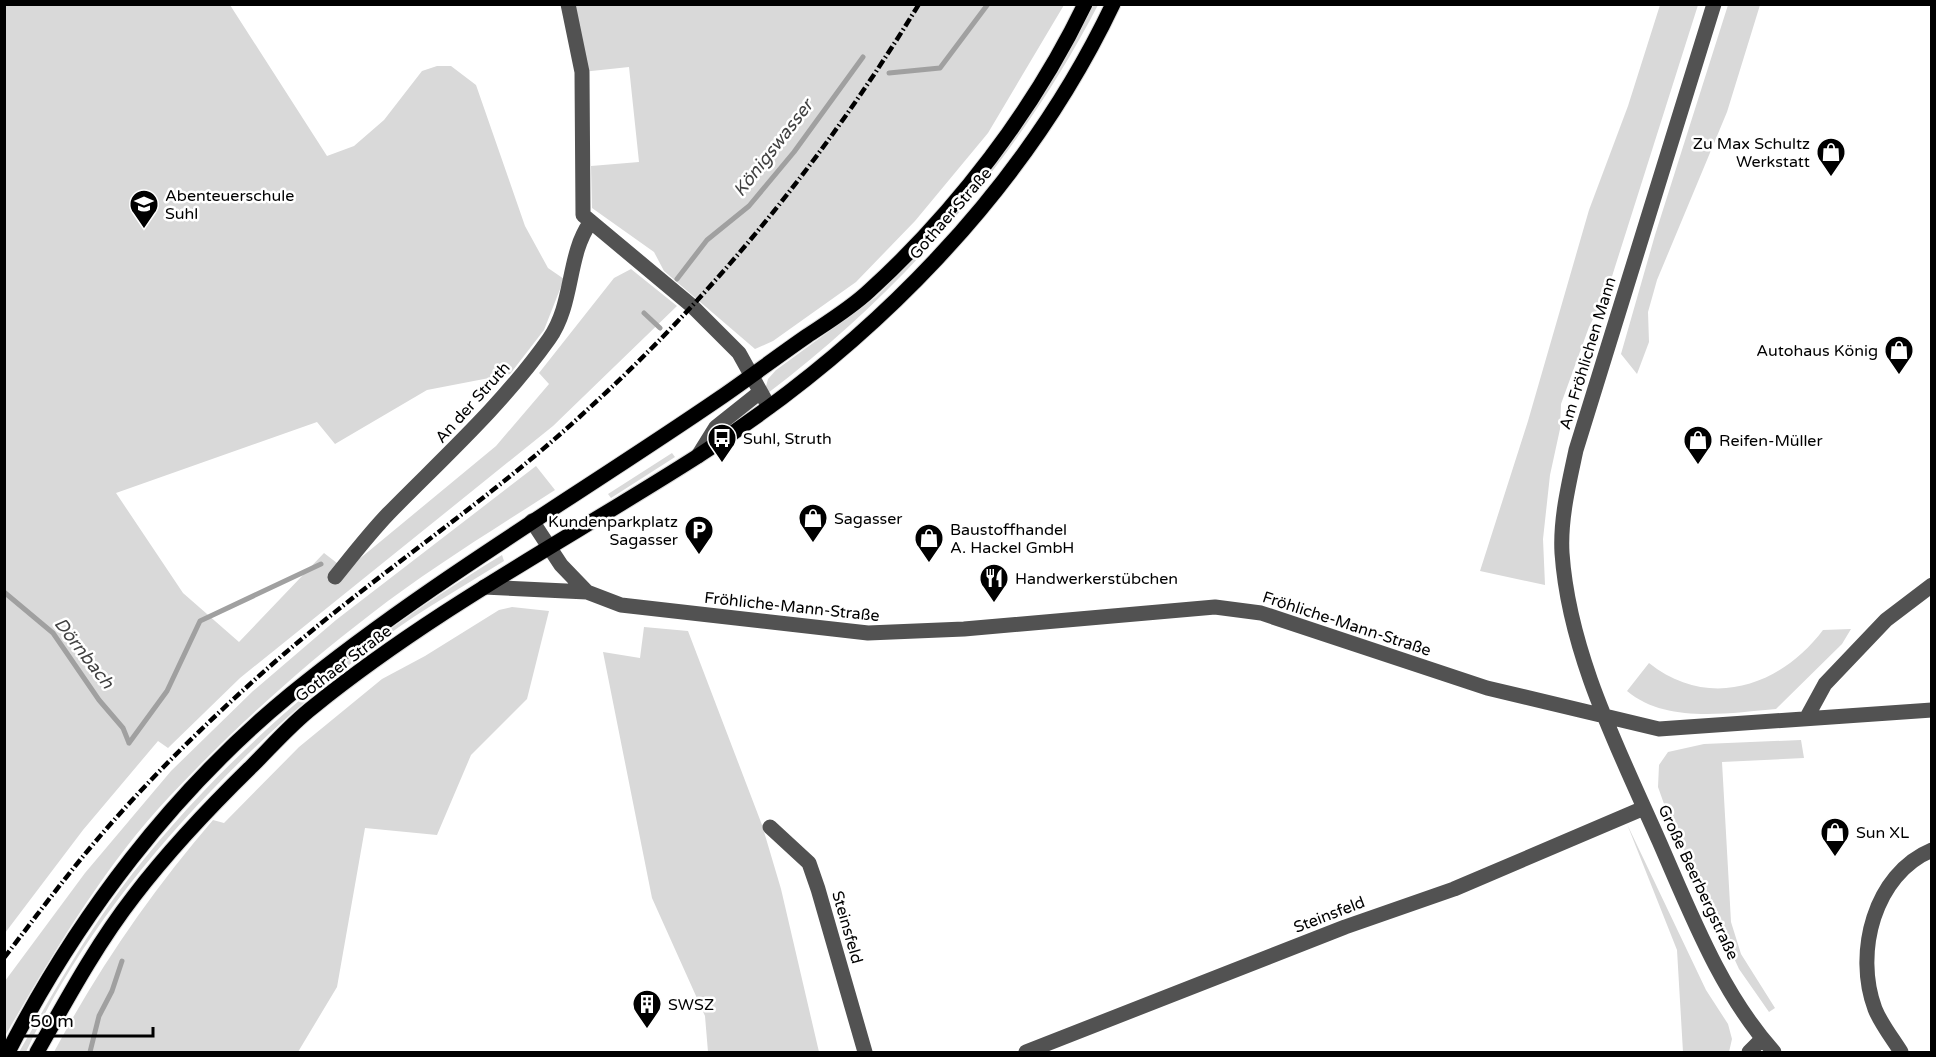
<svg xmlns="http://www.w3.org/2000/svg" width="1936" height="1057" font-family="'Varela Round',sans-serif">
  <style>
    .green { fill: #d9d9d9 }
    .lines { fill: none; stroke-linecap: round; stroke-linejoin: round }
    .stream { stroke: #a0a0a0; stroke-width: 5 }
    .major-casing { stroke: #dbdbdb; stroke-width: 17 }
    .minor { stroke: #525252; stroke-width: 15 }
    .major { stroke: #000; stroke-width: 15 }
    .rail { stroke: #000; stroke-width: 4.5; stroke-dasharray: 9 3 1.5 3; stroke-linecap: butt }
    .labels { text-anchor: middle; stroke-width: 5; stroke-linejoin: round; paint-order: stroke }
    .poi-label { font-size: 16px; fill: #000; stroke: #fff; text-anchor: start }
    .street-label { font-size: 16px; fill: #000; stroke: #fff }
    .water-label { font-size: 18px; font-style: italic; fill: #414141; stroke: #fff }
  </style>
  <rect width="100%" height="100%" fill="#fff"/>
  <path class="green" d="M 5,5 L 230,5 L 327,156 L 354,146 L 384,120 L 422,71 L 437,66 L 451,66 L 476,85 L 525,226 L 548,268 L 564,279 L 544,330 L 510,374 L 427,390 L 335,444 L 317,422 L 116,493 L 183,593 L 239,642 L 324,553 L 346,570 L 496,446 L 549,384 L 539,373 L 614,278 L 631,269 L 677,306 L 553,426 L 240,678 L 168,748 L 158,741 L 83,830 L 5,933 Z
    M 568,5 L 1064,5 L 988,133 L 915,221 L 856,282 L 773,341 L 755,349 L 664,271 L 654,252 L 592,208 L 591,166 L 639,162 L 629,67 L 582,72 Z
    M 1093,5 L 1098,5 C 1018,159 906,288 768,393 L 765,390 L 768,379 L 776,370 L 876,297 L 931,241 L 954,215 Z
    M 1660,5 L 1698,5 L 1608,289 L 1589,327 L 1561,404 L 1560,429 L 1550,475 L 1543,539 L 1545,585 L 1480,571 L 1528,421 L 1589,210 L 1628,106 Z
    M 1728,5 L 1760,5 L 1727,112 L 1657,280 L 1648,312 L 1649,342 L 1637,374 L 1621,354 L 1655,235 Z
    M 672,453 L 675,457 L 611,498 L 608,494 Z
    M 536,466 L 555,490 C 493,530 429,569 371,614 C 299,669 231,731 169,797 C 104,866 52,955 5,1036 L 5,981 L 85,873 L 171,771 L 253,691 L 336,620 Z
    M 502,555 L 504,561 C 464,586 423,609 385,637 C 245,743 99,891 26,1052 L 19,1052 C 51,997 82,941 120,890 C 222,754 357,643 502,555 Z
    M 512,607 L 549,611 L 527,699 L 471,755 L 437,835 L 365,828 L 337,987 L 298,1052 L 54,1052 C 98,969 151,892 213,820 L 224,823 L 299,747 L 382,679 L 425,656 L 499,610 Z
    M 644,627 L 688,631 L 762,825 L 781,889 L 819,1052 L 708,1052 L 705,1016 L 652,898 L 603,652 L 640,658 Z
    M 1851,629 L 1842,644 L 1776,709 C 1729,713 1666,724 1627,691 L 1649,663 C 1709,711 1781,686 1823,630 Z
    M 1801,740 L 1804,758 L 1722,762 L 1731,922 L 1741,954 L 1775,1008 L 1769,1012 L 1739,969 L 1669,818 L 1658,787 L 1659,765 L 1668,752 L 1704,744 Z
    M 1627,824 L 1706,990 L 1728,1024 L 1732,1039 L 1729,1052 L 1683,1052 L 1677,950 Z"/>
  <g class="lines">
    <path class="stream" d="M 889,73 L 940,68 L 988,4
      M 677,279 L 707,240 L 749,206 L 794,152 L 863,57
      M 644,313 L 660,328
      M 4,592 L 53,633 L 99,700 L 123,728 L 129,743
      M 129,743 L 167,691 L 200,621 L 321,564
      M 90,1052 L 99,1016 L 112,991 L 122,961"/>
    <g class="major-casing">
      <path id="major" d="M 8,1052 C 77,917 174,790 291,694 C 426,584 577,496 720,398 C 749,378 778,356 807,336 C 828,322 851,308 869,291 C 956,212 1034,110 1085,4
        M 37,1052 C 67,999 96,945 134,896 C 170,849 210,807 252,766 C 272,746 291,724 313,707 C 433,610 568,539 698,456 C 871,345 1024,191 1113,4"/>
    </g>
    <path class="minor" d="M 568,4 L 582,72 L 583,215 L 692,306 L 739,353 L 769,407
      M 1714,4 L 1576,450 C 1569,483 1560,519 1562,553 C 1569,654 1619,750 1659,841 C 1691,914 1721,993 1774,1052
      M 698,456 L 716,427 L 760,392
      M 532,521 L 561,565 L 587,592 L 621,605 L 868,633 L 964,629 L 1215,607 L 1261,613 L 1487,688 L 1659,729 L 1932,710
      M 335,577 C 352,556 369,534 388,514 C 444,457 503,404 549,339 C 574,304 567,255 590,223
      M 484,587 L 587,592
      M 1807,717 L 1825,684 L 1886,620 L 1932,585
      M 770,827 L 809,863 L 818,889 L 865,1052
      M 1026,1052 L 1345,927 L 1454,889 L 1644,808
      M 1749,1052 L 1762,1039
      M 1901,1052 C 1893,1039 1881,1024 1875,1009 C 1854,953 1874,874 1932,850"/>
    <use href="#major" class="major"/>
    <path class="rail" d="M 4,958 C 34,919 63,880 95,842 C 152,775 217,712 284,654 C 382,570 491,499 586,411 C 717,292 827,155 919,4"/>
  </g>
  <defs>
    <g id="shop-pin" transform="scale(1.5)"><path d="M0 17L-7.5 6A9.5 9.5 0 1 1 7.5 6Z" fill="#000" stroke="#fff"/><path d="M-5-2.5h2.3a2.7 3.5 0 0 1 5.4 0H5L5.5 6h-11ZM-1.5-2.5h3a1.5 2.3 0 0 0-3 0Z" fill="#fff"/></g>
    <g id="school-pin" transform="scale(1.5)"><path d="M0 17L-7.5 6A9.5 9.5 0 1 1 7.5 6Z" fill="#000" stroke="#fff"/><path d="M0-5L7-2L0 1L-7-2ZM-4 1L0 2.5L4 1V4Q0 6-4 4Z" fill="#fff"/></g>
    <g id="bus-pin" transform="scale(1.5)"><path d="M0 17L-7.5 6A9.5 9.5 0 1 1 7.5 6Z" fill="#000" stroke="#fff"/><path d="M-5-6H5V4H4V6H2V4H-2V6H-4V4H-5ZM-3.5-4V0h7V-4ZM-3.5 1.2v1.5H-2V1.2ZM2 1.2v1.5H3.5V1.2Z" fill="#fff"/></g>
    <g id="parking-pin" transform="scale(1.5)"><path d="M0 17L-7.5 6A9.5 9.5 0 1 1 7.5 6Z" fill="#000" stroke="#fff"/><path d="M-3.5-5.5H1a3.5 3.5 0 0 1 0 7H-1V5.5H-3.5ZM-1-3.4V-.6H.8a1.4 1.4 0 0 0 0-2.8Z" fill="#fff"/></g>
    <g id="restaurant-pin" transform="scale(1.5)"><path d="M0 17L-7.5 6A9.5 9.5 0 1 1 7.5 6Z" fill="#000" stroke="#fff"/><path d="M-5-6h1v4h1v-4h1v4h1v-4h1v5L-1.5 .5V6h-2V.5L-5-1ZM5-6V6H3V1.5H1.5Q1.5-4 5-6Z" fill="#fff"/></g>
    <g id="building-pin" transform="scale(1.5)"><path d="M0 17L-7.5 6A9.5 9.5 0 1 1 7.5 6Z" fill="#000" stroke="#fff"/><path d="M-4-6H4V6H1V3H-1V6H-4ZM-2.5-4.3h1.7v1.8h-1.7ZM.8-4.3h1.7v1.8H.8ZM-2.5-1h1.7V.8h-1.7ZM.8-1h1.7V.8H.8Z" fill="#fff"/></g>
  </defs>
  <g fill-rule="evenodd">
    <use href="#shop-pin" x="1831" y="152"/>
    <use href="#school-pin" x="144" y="204"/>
    <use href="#shop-pin" x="1899" y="350"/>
    <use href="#bus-pin" x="722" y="438"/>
    <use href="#shop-pin" x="1698" y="440"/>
    <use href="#shop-pin" x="813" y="518"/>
    <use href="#parking-pin" x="699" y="530"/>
    <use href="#shop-pin" x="929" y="538"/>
    <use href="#restaurant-pin" x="994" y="578"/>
    <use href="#shop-pin" x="1835" y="832"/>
    <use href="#building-pin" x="647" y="1004"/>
  </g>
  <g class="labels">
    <g class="poi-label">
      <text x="1810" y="149" text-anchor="end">Zu Max Schultz<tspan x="1810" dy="18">Werkstatt</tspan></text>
      <text x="165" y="201">Abenteuerschule<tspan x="165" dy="18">Suhl</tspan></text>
      <text x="1878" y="356" text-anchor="end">Autohaus König</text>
      <text x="743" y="444">Suhl, Struth</text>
      <text x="1719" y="446">Reifen-Müller</text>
      <text x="834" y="524">Sagasser</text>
      <text x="678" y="527" text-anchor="end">Kundenparkplatz<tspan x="678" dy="18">Sagasser</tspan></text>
      <text x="950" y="535">Baustoffhandel<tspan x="950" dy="18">A. Hackel GmbH</tspan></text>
      <text x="1015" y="584">Handwerkerstübchen</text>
      <text x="1856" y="838">Sun XL</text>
      <text x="668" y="1010">SWSZ</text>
    </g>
    <g class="street-label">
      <text transform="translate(950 213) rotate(-49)" y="6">Gothaer Straße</text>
      <text transform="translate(1587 353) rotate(-73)" y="6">Am Fröhlichen Mann</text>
      <text transform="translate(472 402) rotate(-48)" y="6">An der Struth</text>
      <text transform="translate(792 606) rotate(6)" y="6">Fröhliche-Mann-Straße</text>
      <text transform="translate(1347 623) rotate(18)" y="6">Fröhliche-Mann-Straße</text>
      <text transform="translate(343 663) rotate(-37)" y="6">Gothaer Straße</text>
      <text transform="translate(1699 882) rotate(65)" y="6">Große Beerbergstraße</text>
      <text transform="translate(1329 914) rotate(-21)" y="6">Steinsfeld</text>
      <text transform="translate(848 927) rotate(74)" y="6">Steinsfeld</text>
    </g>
    <g class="water-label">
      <text transform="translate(773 148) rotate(-52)" y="6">Königswasser</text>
      <text transform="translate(84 653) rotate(52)" y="6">Dörnbach</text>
    </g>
  </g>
  <rect width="1936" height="1057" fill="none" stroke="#000000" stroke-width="12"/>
  <path d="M21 1027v9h132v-9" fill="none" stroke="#000000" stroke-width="3"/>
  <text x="30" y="1027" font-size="18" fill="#000000" stroke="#ffffff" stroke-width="4.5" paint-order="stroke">50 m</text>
</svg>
